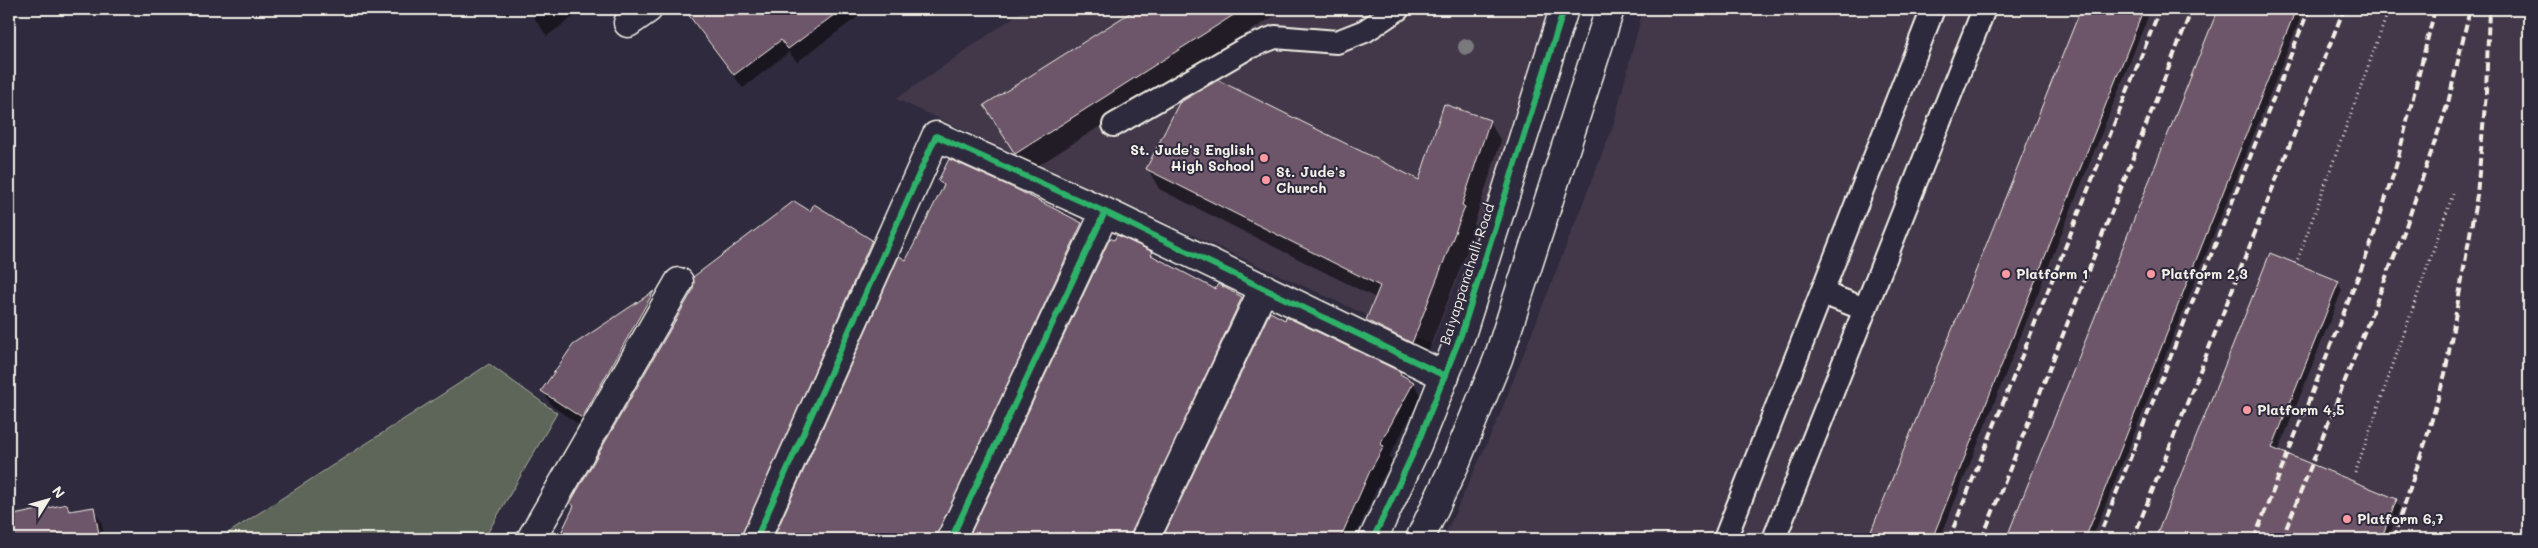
<svg xmlns="http://www.w3.org/2000/svg" width="2538" height="548" font-family="Mali,sans-serif">
  <style>
    .built { fill: #42374a }
    .green { fill: #5d6659; stroke: #a8aca0 }
    .shadow { fill: #0007 }
    .building { fill: #6d5669; stroke: #f4f1e8 }
    .lines { fill: none; stroke-linecap: round; stroke-linejoin: round }
    .lane-casing { stroke: #f4f1e8; stroke-width: 26 }
    .street-casing { stroke: #f4f1e8; stroke-width: 31 }
    .secondary-casing { stroke: #f4f1e8; stroke-width: 31 }
    .path { stroke: #f4f1e8; stroke-width: 3; stroke-dasharray: 1 4; stroke-linecap: butt }
    .lane { stroke: #2f2a3d; stroke-width: 22 }
    .street { stroke: #2f2a3d; stroke-width: 28 }
    .secondary { stroke: #2f2a3d; stroke-width: 28 }
    .rail { stroke: #f4f1e8; stroke-width: 4; stroke-dasharray: 8 4; stroke-linecap: butt }
    .cycleway-casing { stroke: #2f2a3d; stroke-width: 9 }
    .cycleway { stroke: #2db169; stroke-width: 6 }
    .tree { fill: #7a797c }
    .poi-dot { fill: #ff9aa2; stroke: #2f2a3d; stroke-width: 2 }
    .labels { text-anchor: middle; stroke-width: 4; stroke-linejoin: round; paint-order: stroke }
    .poi-label { font-size: 14px; font-weight: bold; fill: #f4f1e8; stroke: #2f2a3d; text-anchor: start }
    .street-label { font-size: 14px; fill: #f4f1e8; stroke: #2f2a3d }
  </style>
  <rect width="100%" height="100%" fill="#2f2a3d"/>
  <filter id="ink" filterUnits="userSpaceOnUse"><feTurbulence type="fractalNoise" baseFrequency=".02" numOctaves="2"/><feDisplacementMap in="SourceGraphic" scale="10" xChannelSelector="R" yChannelSelector="G"/><feConvolveMatrix kernelMatrix="1 2 1 2 8 2 1 2 1" color-interpolation-filters="sRGB"/></filter>
  <g filter="url(#ink)">
    <path class="built" d="M 1025,9 L 1550,9 L 1521,116 L 1432,345 L 896,99 Z
      M 1643,9 L 2529,9 L 2529,539 L 1443,539 L 1498,419 L 1613,126 Z"/>
    <path class="green" d="M 489,364 L 557,413 L 484,539 L 219,539 Z"/>
    <path class="shadow" d="M 498,9 L 514,9 L 504,16 Z
      M 528,9 L 584,9 L 547,36 Z
      M 611,9 L 648,9 L 623,25 Z
      M 683,9 L 868,9 L 797,62 L 789,52 L 743,88 Z
      M 1138,9 L 1285,9 L 1028,172 L 986,105 Z
      M 2082,9 L 2151,9 L 1940,539 L 1869,539 Z
      M 2219,9 L 2304,9 L 2092,539 L 2007,539 Z
      M 1489,121 L 1501,141 L 1474,224 L 1476,228 L 1424,362 L 1379,341 L 1367,320 L 1376,298 L 1159,189 L 1148,169 L 1419,182 Z
      M 940,181 L 1018,191 L 1081,224 L 1090,239 L 948,539 L 774,539 L 900,258 L 906,262 L 944,188 Z
      M 810,213 L 872,241 L 880,255 L 753,539 L 559,539 L 574,509 L 571,503 Z
      M 1111,240 L 1152,253 L 1155,259 L 1215,291 L 1242,298 L 1250,312 L 1142,539 L 970,539 Z
      M 2271,255 L 2338,282 L 2342,290 L 2278,452 L 2396,500 L 2400,508 L 2388,539 L 2157,539 Z
      M 654,293 L 662,307 L 591,433 L 552,406 L 543,391 L 574,345 Z
      M 1271,314 L 1400,373 L 1413,382 L 1421,397 L 1389,457 L 1392,461 L 1378,486 L 1354,539 L 1164,539 Z
      M 67,506 L 70,512 L 93,508 L 101,522 L 105,539 L 9,539 L 9,517 Z"/>
    <path class="building" d="M 684,9 L 842,9 L 788,49 L 781,40 L 734,75 Z
      M 1136,9 L 1243,9 L 1015,154 L 984,105 Z
      M 2081,9 L 2144,9 L 1932,539 L 1868,539 Z
      M 2218,9 L 2296,9 L 2085,539 L 2006,539 Z
      M 1218,80 L 1419,180 L 1444,104 L 1490,120 L 1462,205 L 1465,207 L 1412,343 L 1366,320 L 1380,286 L 1146,169 L 1179,103 Z
      M 949,159 L 1018,190 L 1082,223 L 936,539 L 773,539 L 899,256 L 906,260 L 944,185 L 938,181 Z
      M 794,201 L 810,211 L 814,204 L 872,240 L 741,539 L 558,539 L 574,506 L 570,503 L 693,290 L 693,277 Z
      M 1117,235 L 1153,252 L 1151,255 L 1215,289 L 1218,284 L 1242,297 L 1130,539 L 968,539 L 1110,238 L 1114,240 Z
      M 2270,253 L 2339,281 L 2272,448 L 2397,499 L 2381,539 L 2155,539 Z
      M 654,291 L 582,418 L 541,391 L 573,345 Z
      M 1270,312 L 1285,320 L 1286,317 L 1295,321 L 1401,372 L 1400,374 L 1414,382 L 1380,444 L 1384,446 L 1370,471 L 1340,539 L 1162,539 Z
      M 67,504 L 69,511 L 94,507 L 100,539 L 9,539 L 9,516 Z"/>
    <g class="lines">
      <g class="lane-casing">
        <path id="lane" d="M 1114,125 L 1247,48 L 1275,37 L 1337,42 L 1365,31 L 1398,9
          M 1822,293 L 1865,309
          M 1725,539 L 1933,9
          M 1774,539 L 1984,9"/>
      </g>
      <g class="street-casing">
        <path id="street" d="M 628,23 L 648,9
          M 531,539 L 679,282
          M 756,539 L 936,136 L 1105,212 L 1445,376
          M 951,539 L 1105,212
          M 1145,539 L 1264,288"/>
      </g>
      <g class="secondary-casing">
        <path id="secondary" d="M 1373,539 L 1417,445 L 1461,335 L 1564,9
          M 1420,539 L 1455,464 L 1498,359 L 1610,9"/>
      </g>
      <path class="path" d="M 2296,264 L 2389,9
        M 2355,473 L 2453,194"/>
      <use href="#lane" class="lane"/>
      <use href="#street" class="street"/>
      <use href="#secondary" class="secondary"/>
      <path class="rail" d="M 1949,539 L 2160,9
        M 1982,539 L 2192,9
        M 2098,539 L 2309,9
        M 2133,539 L 2344,9
        M 2254,539 L 2371,244 L 2396,166 L 2435,9
        M 2282,539 L 2404,232 L 2448,103 L 2470,9
        M 2393,539 L 2426,440 L 2445,374 L 2477,195 L 2486,93 L 2489,9"/>
      <g class="cycleway-casing">
        <path id="cycleway" d="M 756,539 L 936,136 L 1105,212 L 1445,376
          M 951,539 L 1105,212
          M 1373,539 L 1417,445 L 1461,335 L 1564,9"/>
      </g>
      <use href="#cycleway" class="cycleway"/>
    </g>
    <circle class="tree" cx="1466" cy="47" r="8"/>
  </g>
  <g class="poi-dot">
    <circle cx="1264" cy="158" r="5"/>
    <circle cx="1266" cy="180" r="5"/>
    <circle cx="2006" cy="274" r="5"/>
    <circle cx="2151" cy="274" r="5"/>
    <circle cx="2247" cy="410" r="5"/>
    <circle cx="2347" cy="519" r="5"/>
  </g>
  <g class="labels">
    <g class="poi-label">
      <text x="1254" y="155" text-anchor="end">St. Jude's English<tspan x="1254" dy="16">High School</tspan></text>
      <text x="1276" y="177">St. Jude's<tspan x="1276" dy="16">Church</tspan></text>
      <text x="2016" y="279">Platform 1</text>
      <text x="2161" y="279">Platform 2,3</text>
      <text x="2257" y="415">Platform 4,5</text>
      <text x="2357" y="524">Platform 6,7</text>
    </g>
    <g class="street-label">
      <text transform="translate(1467 274) rotate(-72)" y="5">Baiyappanahalli Road</text>
    </g>
  </g>
  <rect width="2538" height="548" fill="none" stroke="#2f2a3d" stroke-width="30"/>
  <rect x="15" y="15" width="2508" height="518" fill="none" stroke="#f4f1e8" stroke-width="2" filter="url(#ink)"/>
  <g transform="translate(48 500) rotate(53)" stroke="#2f2a3d" stroke-width="4" paint-order="stroke">
  <path d="M0-4L9 19L0 12L-9 19Z" fill="#f4f1e8"/>
  <text y="-8" font-size="14" font-weight="bold" text-anchor="middle" fill="#f4f1e8">N</text>
  </g>
</svg>
